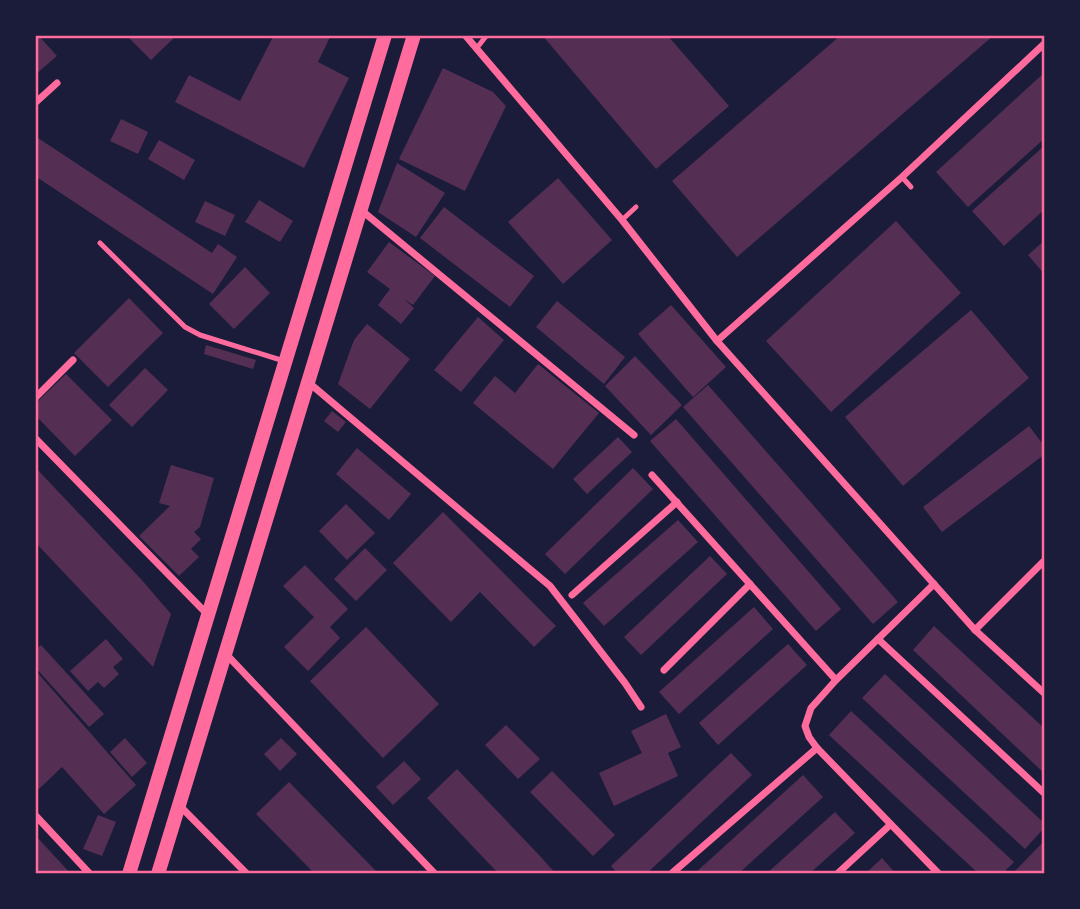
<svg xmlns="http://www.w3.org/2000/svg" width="1080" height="909" font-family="Spectral,serif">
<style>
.building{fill:#542f53}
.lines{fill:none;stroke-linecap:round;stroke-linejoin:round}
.service{stroke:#ff6b9d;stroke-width:5}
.minor{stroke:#ff6b9d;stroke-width:7}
.secondary{stroke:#ff6b9d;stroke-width:14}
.neatline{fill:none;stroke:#ff6b9d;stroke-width:2.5}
</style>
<rect width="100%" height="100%" fill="#1b1b3a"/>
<g class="building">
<path d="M35 35H38L57 56 35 75Z"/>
<path d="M126 35H177L151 60Z"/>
<path d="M274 35H331L318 62 349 78 304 168 175 102 189 75 240 101Z"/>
<path d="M542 35H667L729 106 656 169Z"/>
<path d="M841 35H994L737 257 672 181Z"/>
<path d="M443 68 493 92 506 106 465 191 399 159Z"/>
<path d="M1045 72V138L968 207 936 172Z"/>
<path d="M121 119 148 132 138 154 110 141Z"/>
<path d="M35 136 212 253 218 244 237 257 213 294 35 176Z"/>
<path d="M159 140 195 160 184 180 148 159Z"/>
<path d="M1045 145V209L1004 246 972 211Z"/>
<path d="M397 163 445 193 416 237 378 212Z"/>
<path d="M558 178 612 240 563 284 508 222Z"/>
<path d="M259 200 293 221 280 242 245 222Z"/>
<path d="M205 201 235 215 225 236 195 222Z"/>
<path d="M444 207 534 276 510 307 420 238Z"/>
<path d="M896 221 961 293 831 412 766 341Z"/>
<path d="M1045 240V275L1028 255Z"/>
<path d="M389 242 435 276 413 305 404 299 414 308 401 324 378 305 390 289 367 272Z"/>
<path d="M245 267 270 293 234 329 209 304Z"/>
<path d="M129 298 163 333 108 387 74 353Z"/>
<path d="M557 301 625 357 604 384 536 327Z"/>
<path d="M671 305 726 367 693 397 638 334Z"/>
<path d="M971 310 1029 378 903 486 845 417Z"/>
<path d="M478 317 504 340 461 392 434 370Z"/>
<path d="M367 324 410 359 370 409 338 384 354 340Z"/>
<path d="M206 345 256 360 253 369 204 354Z"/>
<path d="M635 356 682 405 651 435 605 386Z"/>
<path d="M538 364 599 413 553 469 473 403 495 376 515 393Z"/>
<path d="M145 368 168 390 132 427 109 405Z"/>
<path d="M66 374 112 420 75 456 35 415V404Z"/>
<path d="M708 385 898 602 873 624 683 407Z"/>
<path d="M332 411 346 422 338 432 324 421Z"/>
<path d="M676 419 841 609 816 631 650 441Z"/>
<path d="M1029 426 1045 447V454L942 532 923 507Z"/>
<path d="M618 437 632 452 587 494 573 479Z"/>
<path d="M357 448 411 494 389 520 336 474Z"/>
<path d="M171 465 214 478 200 527 194 532 201 539 191 549 199 557 179 576 139 536 170 506 159 503Z"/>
<path d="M35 467 140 578 171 614 153 667 35 542Z"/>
<path d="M633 468 653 489 565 574 545 554Z"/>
<path d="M346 504 375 533 347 560 319 531Z"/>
<path d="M443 512 556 626 534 647 480 592 451 622 393 563Z"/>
<path d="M678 520 698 542 604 626 583 603Z"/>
<path d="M365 548 387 570 356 601 334 579Z"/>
<path d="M710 556 727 574 641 655 624 637Z"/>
<path d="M305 565 348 609 330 627 340 638 308 671 284 647 314 617 283 586Z"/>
<path d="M754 607 773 629 679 714 659 692Z"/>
<path d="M934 626 1045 729V774L913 650Z"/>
<path d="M366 627 439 704 383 758 310 681Z"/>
<path d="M106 639 123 659 113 667 119 674 104 688 98 682 88 691 70 671Z"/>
<path d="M788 644 807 665 718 745 699 723Z"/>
<path d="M41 645 104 714 89 727 35 667V650Z"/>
<path d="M35 670 136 785 104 814 62 767 39 789 35 785Z"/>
<path d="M885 674 1045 824V827L1025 849 862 698Z"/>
<path d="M851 711 1014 862 1002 874H979L829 735Z"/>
<path d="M666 714 681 747 668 753 678 776 614 806 599 773 642 753 631 731Z"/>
<path d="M506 725 540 759 518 779 485 745Z"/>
<path d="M125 738 147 763 132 777 110 752Z"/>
<path d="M281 738 297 754 280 771 264 754Z"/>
<path d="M731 753 752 775 646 874H618L611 866Z"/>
<path d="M404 761 421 779 393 805 376 787Z"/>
<path d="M457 769 540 856 556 874H499L477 851 427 798Z"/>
<path d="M552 771 615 835 593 856 530 792Z"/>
<path d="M803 775 823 797 760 854 738 874H694Z"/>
<path d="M289 782 376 871 374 874H315L256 814Z"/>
<path d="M835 812 855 833 809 874H766Z"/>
<path d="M98 815 116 822 102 856 83 849Z"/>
<path d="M35 835 71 874H35Z"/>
<path d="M1045 840V874H1012L1016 870Z"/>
<path d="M882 858 896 874H865Z"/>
</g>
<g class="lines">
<g class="service">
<path d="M476 49 487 35"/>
<path d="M902 177 911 187"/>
<path d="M622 220 636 207"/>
<path d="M100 243 185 327 200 335 284 361"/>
</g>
<g class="minor">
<path d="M465 35 622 220 717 341 975 630 1045 694"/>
<path d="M35 103 57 83"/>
<path d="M361 210 634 435"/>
<path d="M717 341 902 177 1045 43"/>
<path d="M308 382 550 586 625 683 641 707"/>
<path d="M35 398 73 360"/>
<path d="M35 438 208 615"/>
<path d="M652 475 836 680"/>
<path d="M934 584 836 680 811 708 805 726 809 737 817 748 939 874"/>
<path d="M572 595 677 502"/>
<path d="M975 630 1045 560"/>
<path d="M878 639 1045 794"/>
<path d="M226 654 435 874"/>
<path d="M664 670 750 584"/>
<path d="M179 805 247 874"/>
<path d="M35 815 90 874"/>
<path d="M671 874 817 748"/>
<path d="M837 874 890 825"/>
</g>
<g class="secondary">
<path d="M129 874 385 35"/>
<path d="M158 874 414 35"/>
</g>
</g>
<rect width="1080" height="909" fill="none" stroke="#1b1b3a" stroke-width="74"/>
<rect x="37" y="37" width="1006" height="835" class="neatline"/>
</svg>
